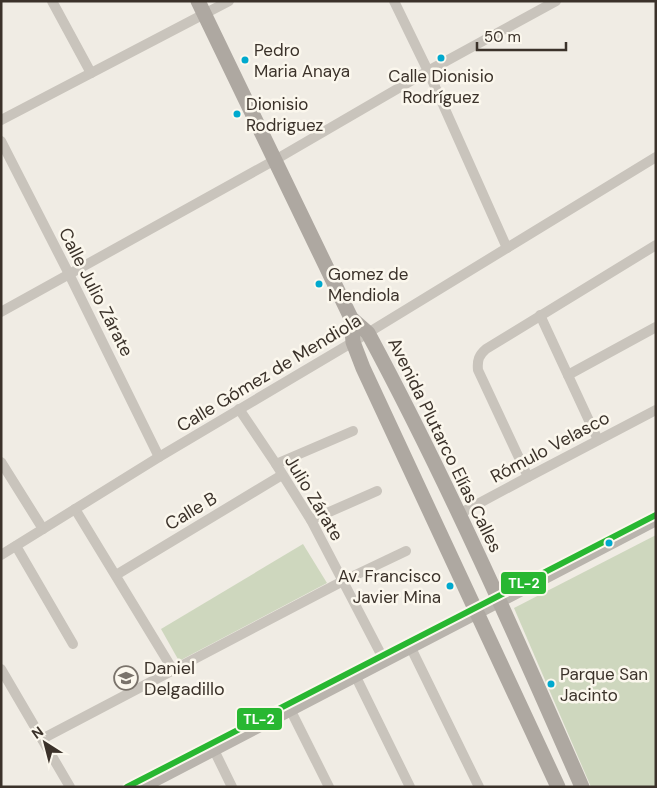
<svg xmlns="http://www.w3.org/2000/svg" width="657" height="788" font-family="'DM Sans',sans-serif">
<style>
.green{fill:#ced7be}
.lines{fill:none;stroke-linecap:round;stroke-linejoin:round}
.minor{stroke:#c9c4bc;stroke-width:10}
.secondary{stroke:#b9b4ad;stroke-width:14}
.primary{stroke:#aea8a1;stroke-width:15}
.rail-1-casing{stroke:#fbf7ed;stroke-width:10}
.rail-1{stroke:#28b731;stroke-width:6}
.bus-dot{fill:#00a9ce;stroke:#fbf7ed;stroke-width:2}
.labels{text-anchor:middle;stroke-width:5;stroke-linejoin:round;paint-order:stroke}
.bus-label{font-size:17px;fill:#3b322a;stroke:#fbf7ed;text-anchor:start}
.street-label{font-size:18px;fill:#3b322a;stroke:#fbf7ed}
.poi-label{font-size:18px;fill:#3b322a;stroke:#fbf7ed;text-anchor:start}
.line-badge{stroke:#fbf7ed;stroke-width:2}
.badge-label{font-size:14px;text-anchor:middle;font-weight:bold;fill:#fff}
</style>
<rect width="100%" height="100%" fill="#f0ece4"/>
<g class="green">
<path d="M656 535V787H591L514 608Z"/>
<path d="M303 544 327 583 179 661 161 629Z"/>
</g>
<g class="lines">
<g class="minor">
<path d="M52 1 91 73"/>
<path d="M394 1 428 71 507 248"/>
<path d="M1 120 229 1"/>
<path d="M1 141 69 274 159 457"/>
<path d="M1 312 275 160 428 71 556 1"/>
<path d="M540 315 598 440"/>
<path d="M568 375 656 327"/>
<path d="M239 409 276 464 311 520 384 660"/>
<path d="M1 462 43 529"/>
<path d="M276 464 353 431"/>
<path d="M528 477 478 370C477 360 479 355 486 349L656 245"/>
<path d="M75 509 173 670"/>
<path d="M459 514 528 477 656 410"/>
<path d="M311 520 377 491"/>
<path d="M16 546 73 644"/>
<path d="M1 555 159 457 353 342 656 157"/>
<path d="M116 575 282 475"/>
<path d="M410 646 479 787"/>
<path d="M1 669 70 787"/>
<path d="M355 675 410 787"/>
<path d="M290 709 329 787"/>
<path d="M42 739 343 581 406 551"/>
<path d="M213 748 232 787"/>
</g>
<path class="secondary" d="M141 787 656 519"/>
<g class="primary">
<path d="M198 1 351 318 368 333C447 480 515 634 582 787"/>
<path d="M351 318 353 342 363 368 558 787"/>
</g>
<g class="rail-1-casing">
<path id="rail-1" d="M127 787 656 515"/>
</g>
<use href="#rail-1" class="rail-1"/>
</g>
<defs>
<g id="school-ring" transform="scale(1.25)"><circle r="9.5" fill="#fbf7ed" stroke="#7a736b" stroke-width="1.5"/><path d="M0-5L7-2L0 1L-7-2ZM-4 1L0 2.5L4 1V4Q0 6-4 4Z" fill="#7a736b"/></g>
</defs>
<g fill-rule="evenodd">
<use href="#school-ring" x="126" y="678"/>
</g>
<g class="bus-dot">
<circle cx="441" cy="58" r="4.5"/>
<circle cx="245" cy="60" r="4.5"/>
<circle cx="237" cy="114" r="4.5"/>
<circle cx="319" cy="284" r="4.5"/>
<circle cx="609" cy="543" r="4.5"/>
<circle cx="450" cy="586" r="4.5"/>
<circle cx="551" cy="684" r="4.5"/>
</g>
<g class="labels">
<g class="bus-label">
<text x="254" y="56">Pedro<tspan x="254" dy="21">Maria Anaya</tspan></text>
<text x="441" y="82" text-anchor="middle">Calle Dionisio<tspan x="441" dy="21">Rodríguez</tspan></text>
<text x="246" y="110">Dionisio<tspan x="246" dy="21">Rodriguez</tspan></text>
<text x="328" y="280">Gomez de<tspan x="328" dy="21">Mendiola</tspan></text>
<text x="441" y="582" text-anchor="end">Av. Francisco<tspan x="441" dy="21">Javier Mina</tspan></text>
<text x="560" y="680">Parque San<tspan x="560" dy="21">Jacinto</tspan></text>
</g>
<g class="street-label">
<text transform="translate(96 292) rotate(63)" y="6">Calle Julio Zárate</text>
<text transform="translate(269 373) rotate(-31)" y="6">Calle Gómez de Mendiola</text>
<text transform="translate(445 445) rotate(64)" y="6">Avenida Plutarco Elías Calles</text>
<text transform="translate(550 447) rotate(-28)" y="6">Rómulo Velasco</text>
<text transform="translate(314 498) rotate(59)" y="6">Julio Zárate</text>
<text transform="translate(191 511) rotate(-31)" y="6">Calle B</text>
</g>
<g class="poi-label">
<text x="144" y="674">Daniel<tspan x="144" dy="21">Delgadillo</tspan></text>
</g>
</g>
<g class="line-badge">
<rect x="500" y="571" width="47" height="24" rx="5" fill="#28b731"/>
<rect x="236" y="707" width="47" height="24" rx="5" fill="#28b731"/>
</g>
<g class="badge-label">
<text x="524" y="588">TL-2</text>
<text x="259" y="724">TL-2</text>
</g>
<rect width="657" height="788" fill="none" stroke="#3b322a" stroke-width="5"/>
<g transform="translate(45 743) rotate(324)" stroke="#fbf7ed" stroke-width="4" paint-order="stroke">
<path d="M0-4L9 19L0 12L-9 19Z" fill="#3b322a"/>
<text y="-8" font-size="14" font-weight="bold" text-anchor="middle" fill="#3b322a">N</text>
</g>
<path d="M477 42v8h89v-8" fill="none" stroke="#3b322a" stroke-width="2.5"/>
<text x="484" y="42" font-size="15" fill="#3b322a" stroke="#fbf7ed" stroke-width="4" paint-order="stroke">50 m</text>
</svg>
